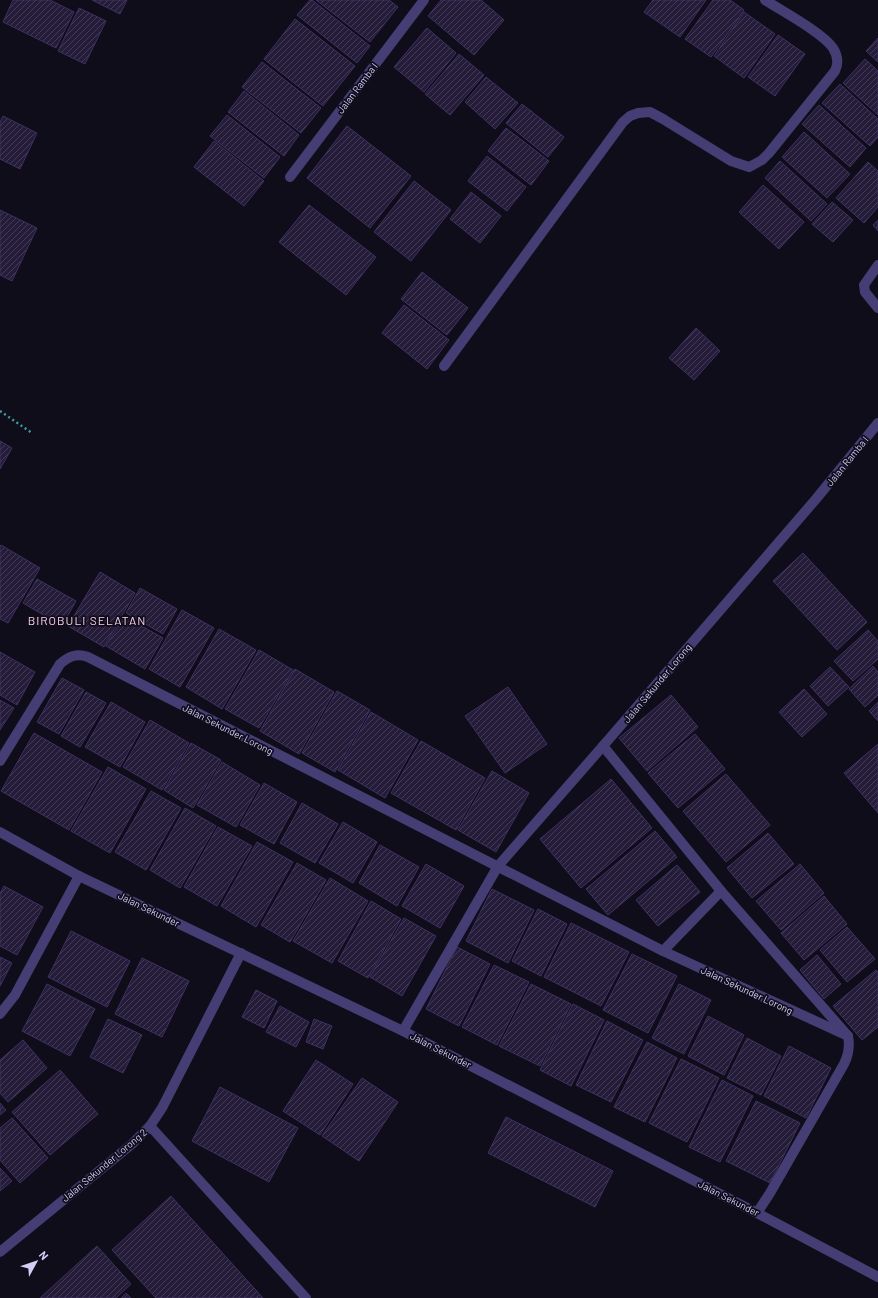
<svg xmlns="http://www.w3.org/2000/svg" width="878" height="1298" font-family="Barlow,sans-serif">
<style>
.building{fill:url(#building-hatch);stroke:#3e3162}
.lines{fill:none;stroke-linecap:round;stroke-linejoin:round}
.path{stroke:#3c9e9e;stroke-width:2.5;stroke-dasharray:2 3;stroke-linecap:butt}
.minor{stroke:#443e74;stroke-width:10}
.tertiary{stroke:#443e74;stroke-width:10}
.labels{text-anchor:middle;stroke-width:3.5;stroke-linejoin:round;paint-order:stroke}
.street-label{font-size:10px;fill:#d5cdf8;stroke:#100d1b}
.quarter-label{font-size:12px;letter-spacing:1px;fill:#f9cfe7;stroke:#100d1b}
</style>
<defs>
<pattern id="building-hatch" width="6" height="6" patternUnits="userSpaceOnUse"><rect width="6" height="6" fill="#241c39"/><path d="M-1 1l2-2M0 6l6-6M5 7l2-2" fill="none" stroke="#433c56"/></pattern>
</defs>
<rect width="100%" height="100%" fill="#100d1b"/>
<g class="building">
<path d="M13 0H50L74 12 56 48 3 22Z"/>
<path d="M92 0H127L120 14Z"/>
<path d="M310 0H312L370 46 357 63 297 15Z"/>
<path d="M316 0H389L398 7 370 42Z"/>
<path d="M441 0H481L504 20 474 55 428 16Z"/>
<path d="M653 0H706L680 37 644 12Z"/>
<path d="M713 0H730L744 10 711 57 685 39Z"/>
<path d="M79 8 106 21 85 64 58 51Z"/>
<path d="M744 12 775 34 744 78 714 56Z"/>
<path d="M295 19 355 66 323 106 264 59Z"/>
<path d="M427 28 456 53 424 92 394 67Z"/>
<path d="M778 35 805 54 775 96 748 77Z"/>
<path d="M878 38V62L866 51Z"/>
<path d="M459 54 484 75 450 115 425 94Z"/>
<path d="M865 59 878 71V115L843 83Z"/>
<path d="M262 62 321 108 301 133 242 87Z"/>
<path d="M486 77 518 103 495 129 465 102Z"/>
<path d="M840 84 878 119V137L870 146 822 103Z"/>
<path d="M244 91 299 135 284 156 228 112Z"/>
<path d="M522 104 564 137 548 157 506 123Z"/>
<path d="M819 105 866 148 850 167 802 124Z"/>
<path d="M227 115 280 157 264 178 210 136Z"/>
<path d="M3 116 37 133 20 169 0 159V122Z"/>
<path d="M347 126 411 176 370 228 307 178Z"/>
<path d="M506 128 549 161 531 185 488 151Z"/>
<path d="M804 132 850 174 827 198 782 157Z"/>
<path d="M214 141 264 181 244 206 194 167Z"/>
<path d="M487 156 526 187 507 211 468 181Z"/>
<path d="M780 161 827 204 811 221 765 178Z"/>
<path d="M868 162 878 171V207L864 223 836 198Z"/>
<path d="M414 181 451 210 411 261 374 232Z"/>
<path d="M763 185 804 222 779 249 739 212Z"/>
<path d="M471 192 501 216 480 243 450 219Z"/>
<path d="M832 202 853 220 833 242 812 224Z"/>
<path d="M309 205 376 257 346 295 279 242Z"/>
<path d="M0 210 37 228 12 281 0 275Z"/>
<path d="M878 220V231L873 225Z"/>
<path d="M422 272 468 308 447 335 401 299Z"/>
<path d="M404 305 449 340 427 369 382 333Z"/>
<path d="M696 328 720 351 694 380 669 358Z"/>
<path d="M0 441 12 448 0 469Z"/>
<path d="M1 545 40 568 8 623 0 619V547Z"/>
<path d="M803 553 867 622 837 650 773 581Z"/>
<path d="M100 572 135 593 104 647 68 626Z"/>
<path d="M37 579 76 601 62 626 23 603Z"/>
<path d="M140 588 177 609 163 634 126 613Z"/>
<path d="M182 610 214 628 180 687 149 669Z"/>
<path d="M124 616 163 638 145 669 106 646Z"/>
<path d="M219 629 256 650 222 709 186 687Z"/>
<path d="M868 630 878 641V659L853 681 834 661Z"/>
<path d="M259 650 293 670 259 728 225 709Z"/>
<path d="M0 652 35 672 17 705 0 695Z"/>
<path d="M873 666 878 672V695L865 707 849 689Z"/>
<path d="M830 667 849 687 828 706 810 686Z"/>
<path d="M295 669 334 692 299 754 260 731Z"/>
<path d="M62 678 84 690 59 734 37 722Z"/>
<path d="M508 687 547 744 505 773 465 716Z"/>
<path d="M804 689 827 714 802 737 779 712Z"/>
<path d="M337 691 370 710 335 772 302 753Z"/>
<path d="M86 692 106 703 80 747 61 736Z"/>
<path d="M671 695 698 727 647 771 619 738Z"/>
<path d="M0 700 14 708 0 730Z"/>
<path d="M111 702 145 722 120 767 85 747Z"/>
<path d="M878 702V721L869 711Z"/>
<path d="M371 712 418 740 385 798 338 770Z"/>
<path d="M150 720 189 743 162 790 123 767Z"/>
<path d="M34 733 102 772 69 830 1 791Z"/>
<path d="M695 734 725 769 678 808 648 773Z"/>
<path d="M421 741 485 778 456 830 391 793Z"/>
<path d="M191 743 221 760 193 808 164 790Z"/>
<path d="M878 744V813L844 773Z"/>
<path d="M222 762 260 785 236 827 197 805Z"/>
<path d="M108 767 146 789 110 853 71 831Z"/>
<path d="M492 771 529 793 496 852 458 830Z"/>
<path d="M726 774 770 825 726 862 683 811Z"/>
<path d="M611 779 652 828 581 888 540 839Z"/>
<path d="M264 783 297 802 274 844 240 825Z"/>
<path d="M151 791 181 808 146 870 115 852Z"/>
<path d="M302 803 338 824 315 863 280 843Z"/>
<path d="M185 808 216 826 180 888 150 870Z"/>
<path d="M343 822 377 842 353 883 319 863Z"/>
<path d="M218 827 252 846 217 906 184 887Z"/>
<path d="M655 831 677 857 608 915 586 889Z"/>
<path d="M768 833 794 864 752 898 727 868Z"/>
<path d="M257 842 293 862 256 927 221 906Z"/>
<path d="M380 845 419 867 397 906 359 883Z"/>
<path d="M297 863 326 880 290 942 261 925Z"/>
<path d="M426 864 464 886 440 928 402 906Z"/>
<path d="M800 864 824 893 781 930 756 901Z"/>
<path d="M677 865 700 892 658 926 636 900Z"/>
<path d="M330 878 368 901 332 963 293 941Z"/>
<path d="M4 886 43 907 17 955 0 946V893Z"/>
<path d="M492 889 534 910 508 963 466 941Z"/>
<path d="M824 896 847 924 804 960 781 933Z"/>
<path d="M371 901 401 919 368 978 338 961Z"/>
<path d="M538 909 567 924 541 976 512 961Z"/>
<path d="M404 918 436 936 402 996 370 977Z"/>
<path d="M571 923 629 952 601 1006 544 977Z"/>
<path d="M847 927 875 959 847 982 820 950Z"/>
<path d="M71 931 130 961 107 1007 48 977Z"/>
<path d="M457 947 490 964 459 1026 426 1009Z"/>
<path d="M632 954 677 976 648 1033 603 1010Z"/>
<path d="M817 955 841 984 824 999 800 970Z"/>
<path d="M0 957 12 963 0 986Z"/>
<path d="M142 958 189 981 162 1037 115 1014Z"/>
<path d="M494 965 529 982 497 1045 462 1027Z"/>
<path d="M876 970 878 972V1027L862 1040 833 1006Z"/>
<path d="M47 984 95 1009 70 1056 22 1031Z"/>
<path d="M531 984 571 1004 540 1066 499 1046Z"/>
<path d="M679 984 711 1000 684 1054 652 1038Z"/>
<path d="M256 990 277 1001 264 1028 242 1017Z"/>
<path d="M573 1004 604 1020 571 1086 540 1070Z"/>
<path d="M280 1006 309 1022 296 1047 266 1032Z"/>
<path d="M708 1016 744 1035 724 1075 688 1056Z"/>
<path d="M108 1019 142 1035 123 1073 90 1057Z"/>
<path d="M314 1019 332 1026 323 1049 306 1042Z"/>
<path d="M607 1021 643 1040 611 1102 576 1085Z"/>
<path d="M747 1038 781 1056 761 1095 727 1078Z"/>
<path d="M23 1040 47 1068 8 1102 0 1093V1060Z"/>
<path d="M647 1042 677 1058 645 1122 614 1107Z"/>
<path d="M789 1046 831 1068 806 1118 764 1096Z"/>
<path d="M681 1059 719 1078 687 1142 649 1123Z"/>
<path d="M316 1060 353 1084 320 1135 283 1111Z"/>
<path d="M60 1070 98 1114 50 1155 12 1112Z"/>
<path d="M362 1078 398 1102 359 1161 322 1136Z"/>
<path d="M722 1080 753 1096 720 1162 689 1147Z"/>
<path d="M220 1087 298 1128 269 1182 192 1141Z"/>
<path d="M756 1101 800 1123 770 1183 726 1161Z"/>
<path d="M0 1103 6 1110 0 1115Z"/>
<path d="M506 1117 613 1171 595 1207 488 1153Z"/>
<path d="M12 1118 48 1158 20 1183 0 1160V1128Z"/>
<path d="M0 1168 12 1181 0 1191Z"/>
<path d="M171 1196 263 1298H156L112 1250Z"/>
<path d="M97 1246 131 1284 116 1298H40Z"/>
<path d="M126 1293 131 1298H121Z"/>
</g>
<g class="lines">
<path class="path" d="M0 411 32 433"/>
<g class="minor">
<path d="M290 177 424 0"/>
<path d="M878 265 864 285 865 292 878 308"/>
<path d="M444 366 623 122 630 116 638 113 650 112 663 119 731 161 749 167 753 165 762 160 769 153 835 71C839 63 838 56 833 48 823 33 782 11 765 0"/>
<path d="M603 746 721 891 848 1036C850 1046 849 1054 844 1064L770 1193 757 1213"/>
<path d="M0 761 60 664C69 656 77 653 88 657L663 951 848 1036"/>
<path d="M663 951 721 891"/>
<path d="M0 1014 15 995 79 876"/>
<path d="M403 1031 498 866 603 746 816 499 878 423"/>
<path d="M150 1126 306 1298"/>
<path d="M0 1252 132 1144 150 1126 162 1108 241 953"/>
</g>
<path class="tertiary" d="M0 832 79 876 403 1031 757 1213 878 1277"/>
</g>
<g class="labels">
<g class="street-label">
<text transform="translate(357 88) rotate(-53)" y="4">Jalan Ramba I</text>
<text transform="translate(847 461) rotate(-51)" y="4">Jalan Ramba I</text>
<text transform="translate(657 683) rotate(-50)" y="4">Jalan Sekunder Lorong</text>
<text transform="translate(228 729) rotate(27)" y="4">Jalan Sekunder Lorong</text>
<text transform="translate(149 909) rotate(26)" y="4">Jalan Sekunder</text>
<text transform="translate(747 990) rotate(25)" y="4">Jalan Sekunder Lorong</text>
<text transform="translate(441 1050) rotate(27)" y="4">Jalan Sekunder</text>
<text transform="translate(104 1165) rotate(-40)" y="4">Jalan Sekunder Lorong 2</text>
<text transform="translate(729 1198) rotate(27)" y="4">Jalan Sekunder</text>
</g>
<g class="quarter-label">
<text x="87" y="625">BIROBULI SELATAN</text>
</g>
</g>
<g transform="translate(36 1262) rotate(50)" stroke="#100d1b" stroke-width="3" paint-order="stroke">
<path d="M0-3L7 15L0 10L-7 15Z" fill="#d5cdf8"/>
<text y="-6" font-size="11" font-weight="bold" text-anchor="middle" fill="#d5cdf8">N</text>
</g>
</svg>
